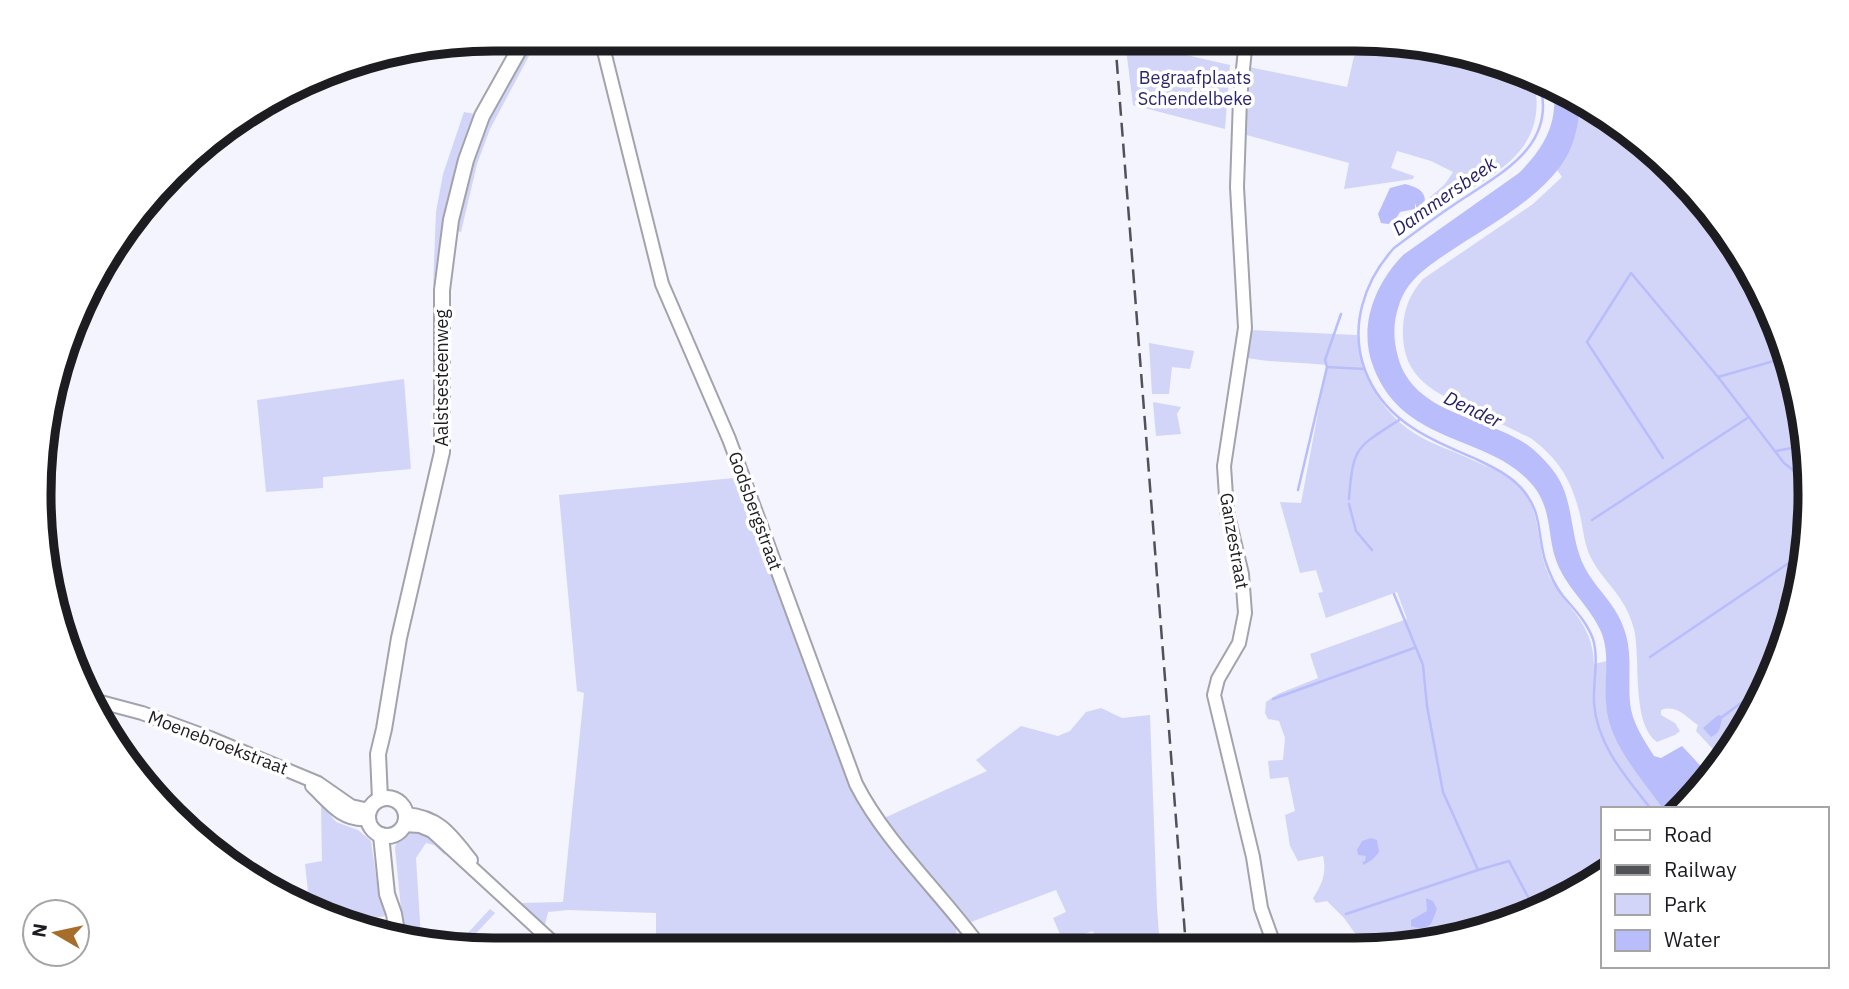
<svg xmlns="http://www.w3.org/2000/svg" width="1849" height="989" font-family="'IBM Plex Sans',sans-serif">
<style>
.green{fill:#d2d5f7}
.water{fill:#b9bdfb}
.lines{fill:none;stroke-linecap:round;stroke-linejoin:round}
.stream{stroke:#b9bdfb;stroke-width:2.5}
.minor-casing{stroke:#a2a3ac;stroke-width:16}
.major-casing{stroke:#a2a3ac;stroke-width:18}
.minor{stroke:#fff;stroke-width:12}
.major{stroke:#fff;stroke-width:14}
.rail{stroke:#515257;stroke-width:2.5;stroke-dasharray:14 7;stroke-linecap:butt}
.labels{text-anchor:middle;stroke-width:7;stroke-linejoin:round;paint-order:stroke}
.park-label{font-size:18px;fill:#2c276d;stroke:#fff}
.street-label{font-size:18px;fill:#1d1d21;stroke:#fff}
.water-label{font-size:19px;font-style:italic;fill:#272065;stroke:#fff}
.rim{fill:none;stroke:#1d1d21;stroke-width:9}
</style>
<rect width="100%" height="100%" fill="#f3f4fd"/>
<g class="green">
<path d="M530 39H538L490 129 477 164 461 232 451 229 479 131Z"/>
<path d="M1358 39H1384L1473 54 1533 77C1552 153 1492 174 1438 209L1429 198 1445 184 1453 172 1431 161 1397 151 1391 168 1414 176 1413 179 1344 189 1349 163 1243 134 1249 67 1347 87Z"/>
<path d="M1125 41 1230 65 1225 129 1133 105Z"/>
<path d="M1580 100 1632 133 1698 194 1750 267 1786 348 1807 435 1809 525 1795 613 1763 697 1722 759 1696 731 1698 725C1686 717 1677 704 1661 710V715L1675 723 1680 731 1675 735 1657 742C1631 723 1641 659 1634 629 1625 594 1604 584 1590 556 1585 545 1583 531 1581 519 1573 484 1562 462 1532 439 1513 429 1493 420 1474 411 1434 392 1401 379 1403 328 1404 308 1410 294 1423 279L1533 204 1562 177 1557 170C1572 148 1578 127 1580 100Z"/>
<path d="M464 112 475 114C453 170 442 228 433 287L436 212 443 174Z"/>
<path d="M1250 330 1357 335C1364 375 1378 410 1414 433 1432 445 1457 452 1477 462 1493 469 1511 476 1522 489 1542 513 1536 549 1549 576 1567 609 1593 623 1594 664L1607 661 1606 705 1619 745 1663 809H1602V877L1529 916 1414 947H1365L1344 918 1327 901 1316 903 1313 898C1322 885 1327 872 1323 856L1298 861 1290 846 1285 815 1295 811 1288 777 1270 779 1268 761 1283 760 1285 738 1279 721 1268 719 1265 713 1266 702 1278 694 1318 678 1310 654 1407 619 1397 592 1326 618 1318 593 1323 592 1316 570 1300 573 1280 502 1301 503 1327 365C1300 362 1274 363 1248 358Z"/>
<path d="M1149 343 1194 351 1190 369 1172 367 1169 394H1152Z"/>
<path d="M404 379 411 469 323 477V488L266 492 257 400Z"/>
<path d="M1153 402 1181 407 1177 414 1181 434 1156 436Z"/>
<path d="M734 478 799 643 850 784 957 922 955 948 656 949V913L568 910 548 912 545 925 520 903 563 902 584 693 577 691 559 495Z"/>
<path d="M1101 708 1122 718 1150 715 1157 908 1160 947 1100 948 1093 931 1063 941 1053 918 1066 912 1056 890 971 922 882 819 987 771 976 760 1021 726 1058 736 1070 731 1086 712Z"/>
<path d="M321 804 336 822 358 830 371 841 377 882 387 916 342 922 310 910 305 864 322 861Z"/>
<path d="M422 830 441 844 446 852 445 855 434 845 426 843 416 858 421 938 434 945 404 939 395 848C399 832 407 831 422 830Z"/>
<path d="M490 909 495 913 466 944 472 950 454 948Z"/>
</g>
<g class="water">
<path d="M1553 84 1580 100C1579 118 1577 135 1569 152 1548 195 1488 226 1449 252 1428 266 1407 280 1399 305 1393 322 1393 339 1398 357 1414 416 1488 416 1529 446 1538 453 1548 463 1555 473 1575 501 1569 538 1585 568 1598 592 1618 605 1626 635 1632 657 1628 681 1630 703 1632 723 1644 740 1654 756L1661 758 1682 746 1710 776 1698 795 1682 809H1663C1641 777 1608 743 1606 703 1604 680 1610 656 1602 634 1591 606 1564 587 1555 557 1548 535 1551 512 1537 491 1496 432 1404 450 1373 366 1358 326 1375 284 1403 255L1519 173C1545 147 1559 122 1553 84Z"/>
<path d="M1405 184C1415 187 1424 189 1425 200L1417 209 1415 203V209L1400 212 1394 222 1388 224 1381 223 1378 214 1390 188Z"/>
<path d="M1768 683 1722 718C1720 726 1721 733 1711 737L1703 728 1718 715 1722 716Z"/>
<path d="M1371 838 1377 840 1379 852 1373 859 1364 865 1362 862 1365 861 1366 856 1358 855 1357 850 1362 841Z"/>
<path d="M1426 898 1433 901 1437 909 1431 924C1425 929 1418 929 1411 926V920L1427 911Z"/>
</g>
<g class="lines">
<g class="stream">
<path d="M1538 79C1561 145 1501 173 1455 204 1434 218 1414 233 1394 248 1364 281 1349 327 1365 370 1385 423 1431 439 1478 460 1497 469 1517 479 1528 497 1542 517 1538 541 1546 563 1550 575 1555 586 1563 596 1574 609 1587 622 1593 639 1599 659 1593 682 1594 703 1597 745 1626 777 1651 809"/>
<path d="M1788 357 1718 377 1784 463 1808 482"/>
<path d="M1327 367 1325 360 1341 314"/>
<path d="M1776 451 1807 445"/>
<path d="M1663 458 1587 342 1631 273 1718 377"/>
<path d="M1298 490 1327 367 1364 369"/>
<path d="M1349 499C1353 446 1356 448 1399 420"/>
<path d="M1349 504 1356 531 1372 550"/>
<path d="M1592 520 1749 417"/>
<path d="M1394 594 1423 665 1427 706 1443 792 1478 870 1509 861 1536 912"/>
<path d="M1650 657 1805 552"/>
<path d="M1273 699 1414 648"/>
<path d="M1722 717 1768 683"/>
<path d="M1346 914 1478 870"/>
</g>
<g class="minor-casing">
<g id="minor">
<path d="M601 39 662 284 729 439 856 784C886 843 942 894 981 948"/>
<path d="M1246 39 1240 99 1237 187 1245 328 1224 466 1227 511 1242 574 1245 613 1239 643 1218 679 1214 695 1253 857 1261 908 1275 947"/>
<path d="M93 700 142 713 210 738 318 783 351 806 369 810"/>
<path d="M312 786C329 802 341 821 367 819"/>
<path d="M406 814C440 817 451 835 471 860"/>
<path d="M404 825 420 826 432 831 560 949"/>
</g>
</g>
<g class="major-casing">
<g id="major">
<circle cx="387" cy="817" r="19"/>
<path d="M380 799 378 754 384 729 399 638 442 452V290L451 220 466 160 482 116 525 39"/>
<path d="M381 835 387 894 394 914 398 938"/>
</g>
</g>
<use href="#minor" class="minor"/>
<use href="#major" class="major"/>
<path class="rail" d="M1115 39 1186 947"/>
</g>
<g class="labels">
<g class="park-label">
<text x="1195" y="84">Begraafplaats<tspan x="1195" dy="21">Schendelbeke</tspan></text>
</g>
<g class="street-label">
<text transform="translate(442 378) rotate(-90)" y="6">Aalstsesteenweg</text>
<text transform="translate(755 511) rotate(70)" y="6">Godsbergstraat</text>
<text transform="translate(1234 541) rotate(80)" y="6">Ganzestraat</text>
<text transform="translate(218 743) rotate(21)" y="6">Moenebroekstraat</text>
</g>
<g class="water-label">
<text transform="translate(1444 196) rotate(-35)" y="7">Dammersbeek</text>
<text transform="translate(1473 409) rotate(25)" y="7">Dender</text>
</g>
</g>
<path d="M0 0H1849V989H0ZM494 51H1355A443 443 0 0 1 1798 494V495A443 443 0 0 1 1355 938H494A443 443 0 0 1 51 495V494A443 443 0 0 1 494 51Z" fill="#fff" fill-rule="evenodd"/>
<path class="rim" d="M494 51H1355A443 443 0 0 1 1798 494V495A443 443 0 0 1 1355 938H494A443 443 0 0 1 51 495V494A443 443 0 0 1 494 51Z"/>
<rect x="1601" y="807" width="228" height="161" fill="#ffffff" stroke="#a5a5a6" stroke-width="2"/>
<rect x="1615" y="830" width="35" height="10" fill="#ffffff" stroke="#a5a5a6" stroke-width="2"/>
<text x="1664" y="842" font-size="21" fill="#1d1d21">Road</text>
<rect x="1615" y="865" width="35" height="10" fill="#515257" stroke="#a5a5a6" stroke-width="2"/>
<text x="1664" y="877" font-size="21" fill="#1d1d21">Railway</text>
<rect x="1615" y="894" width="35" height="21" fill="#d2d5f7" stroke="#a5a5a6" stroke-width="2"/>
<text x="1664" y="912" font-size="21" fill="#1d1d21">Park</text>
<rect x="1615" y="930" width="35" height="21" fill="#b9bdfb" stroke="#a5a5a6" stroke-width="2"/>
<text x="1664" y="947" font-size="21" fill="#1d1d21">Water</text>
<g transform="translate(56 933) rotate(279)"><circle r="33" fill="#ffffff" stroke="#a5a5a6" stroke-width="2"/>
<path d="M0-5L12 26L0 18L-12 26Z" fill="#a66d2b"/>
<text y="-10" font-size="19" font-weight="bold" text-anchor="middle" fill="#1d1d21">N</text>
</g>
</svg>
